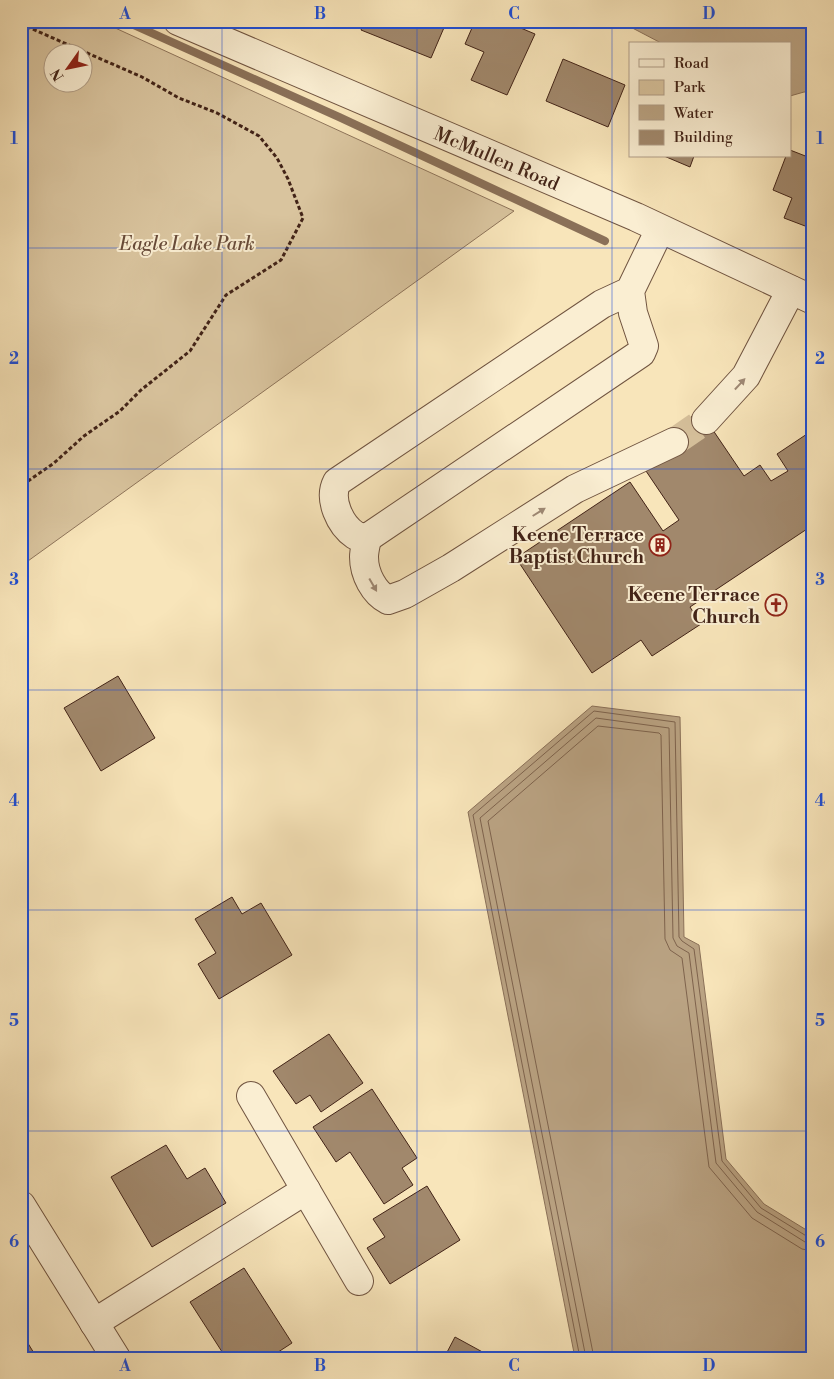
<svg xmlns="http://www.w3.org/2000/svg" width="834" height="1379" font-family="'Libre Bodoni',serif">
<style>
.green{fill:#d9c49e;stroke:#8e745a;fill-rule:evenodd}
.water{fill:#baa383;stroke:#8a7058}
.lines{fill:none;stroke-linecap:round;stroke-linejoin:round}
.shore{stroke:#7e634d;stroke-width:1}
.stream{stroke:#8a7058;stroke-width:8}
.building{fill:#a1886c;stroke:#422317}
.minor-tunnel{stroke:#d4be99;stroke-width:28;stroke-dasharray:28 14;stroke-linecap:butt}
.minor-casing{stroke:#705440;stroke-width:30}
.path{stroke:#422317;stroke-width:3;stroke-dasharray:4 2.5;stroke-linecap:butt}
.minor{stroke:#faeed2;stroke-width:28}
.oneway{fill:#9e8874}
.grid{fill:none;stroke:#1d4ed8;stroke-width:1;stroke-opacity:0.55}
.labels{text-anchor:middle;stroke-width:4;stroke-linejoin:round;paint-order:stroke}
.street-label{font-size:19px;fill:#422317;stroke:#faeed2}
.park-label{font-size:19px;font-style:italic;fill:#684b39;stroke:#faeed2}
.poi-label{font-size:19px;font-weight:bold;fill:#422317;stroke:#faeed2;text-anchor:end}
.neatline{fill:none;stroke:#1d4ed8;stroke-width:2}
.grid-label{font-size:16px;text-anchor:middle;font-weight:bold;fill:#1d4ed8}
</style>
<rect width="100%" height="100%" fill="#f8e5ba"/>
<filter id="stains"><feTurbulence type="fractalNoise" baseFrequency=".004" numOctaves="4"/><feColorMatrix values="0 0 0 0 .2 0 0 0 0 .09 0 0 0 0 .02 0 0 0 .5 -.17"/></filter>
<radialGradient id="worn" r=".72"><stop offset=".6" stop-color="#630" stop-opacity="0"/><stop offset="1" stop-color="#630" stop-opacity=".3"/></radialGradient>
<path class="green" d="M21 21H100L514 211 21 566ZM52 52H82V82H52Z"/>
<g class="water">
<path d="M619 21H813V92H804L790 96V44H663Z"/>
<path d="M592 706 680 717 684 937 699 945 726 1159 764 1204 813 1234V1358H575L468 812Z"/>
</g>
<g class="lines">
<g class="shore">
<path d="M580 1358 473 815 594 711 675 722 679 937 682 941 694 949 722 1161 761 1208 808 1237 813 1238"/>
<path d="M586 1358 480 818 596 718 669 728 673 938 677 946 689 953 716 1163 757 1212 805 1242 813 1244"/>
<path d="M594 1358 488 821 598 726 659 733 661 735 665 939 670 950 682 958 709 1167 752 1218 802 1249 813 1251"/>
</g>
<path class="stream" d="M125 21 339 117 605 241"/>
</g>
<g class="building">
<path d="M365 21H442L446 23 431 58 361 30Z"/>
<path d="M475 21H504L535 34 507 95 471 80 484 52 465 44Z"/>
<path d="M563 59 625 85 608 127 546 101Z"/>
<path d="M790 150 813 159V229L784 218 792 198 773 190 786 156H790Z"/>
<path d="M664 156H694L690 167Z"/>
<path d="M700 411 744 476 760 465 771 481 788 471 777 454 810 432 813 437V525L690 607 701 624 652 656 641 640 592 673 516 558 630 482 663 531 679 520 646 471 679 449 668 433Z"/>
<path d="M118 676 155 738 101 771 64 708Z"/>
<path d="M232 897 242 914 261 903 292 955 219 999 198 964 216 953 195 919Z"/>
<path d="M329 1034 363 1083 321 1112 310 1095 296 1104 273 1071Z"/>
<path d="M372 1089 417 1158 402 1168 413 1185 384 1204 350 1152 336 1162 313 1127Z"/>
<path d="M166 1145 187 1179 205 1168 226 1203 152 1247 111 1177Z"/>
<path d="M427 1186 460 1240 390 1284 367 1248 385 1237 373 1219Z"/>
<path d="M244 1268 292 1343 269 1358H226L190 1302Z"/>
<path d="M21 1332 37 1358H21Z"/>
<path d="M455 1337 488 1355 487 1358H444Z"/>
</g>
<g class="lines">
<path class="minor-tunnel" d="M674 442 706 420"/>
<g class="minor-casing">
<g id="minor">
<path d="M178 21 636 217 813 300"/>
<path d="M630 291 602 304 337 482C328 499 340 525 355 535 358 537 363 537 367 538L641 353 644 346 633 313 630 291 660 229"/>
<path d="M706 420 746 376 791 290"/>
<path d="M367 538C366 544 364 551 364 557 364 574 374 593 388 600L405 594 451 568 575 489 674 442"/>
<path d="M251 1096 359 1281"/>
<path d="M21 1205 116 1358"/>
<path d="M94 1323 306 1190"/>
</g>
</g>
<path class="path" d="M21 24 142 77 179 98 217 113 259 136 277 158 288 179 303 218 281 260 226 295 190 351 141 390 120 411 84 436 54 463 21 486"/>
<use href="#minor" class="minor"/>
</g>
<defs><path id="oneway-solid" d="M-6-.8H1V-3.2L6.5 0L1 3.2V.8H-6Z" transform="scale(1.25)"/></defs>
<g class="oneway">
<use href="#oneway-solid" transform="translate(740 384) rotate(-47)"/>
<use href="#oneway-solid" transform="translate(539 512) rotate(-32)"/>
<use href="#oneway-solid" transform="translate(373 585) rotate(60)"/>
</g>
<path class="grid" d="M222 21V1358M417 21V1358M612 21V1358M21 248H813M21 469H813M21 690H813M21 910H813M21 1131H813"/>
<defs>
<g id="building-ring" transform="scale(1.125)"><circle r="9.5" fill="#faeed2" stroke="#8f2418" stroke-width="1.5"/><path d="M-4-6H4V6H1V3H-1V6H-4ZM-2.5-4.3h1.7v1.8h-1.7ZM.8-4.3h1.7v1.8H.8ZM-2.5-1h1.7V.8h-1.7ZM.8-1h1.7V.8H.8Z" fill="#8f2418"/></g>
<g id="church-ring" transform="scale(1.125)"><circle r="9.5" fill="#faeed2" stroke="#8f2418" stroke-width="1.5"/><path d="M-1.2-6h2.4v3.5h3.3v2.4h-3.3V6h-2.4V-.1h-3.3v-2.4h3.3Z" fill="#8f2418"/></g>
</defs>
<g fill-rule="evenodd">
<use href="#building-ring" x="660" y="545"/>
<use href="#church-ring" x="776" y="605"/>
</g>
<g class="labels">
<g class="street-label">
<text transform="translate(497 158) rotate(23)" y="7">McMullen Road</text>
</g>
<g class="park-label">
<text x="187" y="250">Eagle Lake Park</text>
</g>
<g class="poi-label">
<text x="644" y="541">Keene Terrace<tspan x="644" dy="22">Baptist Church</tspan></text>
<text x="760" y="601">Keene Terrace<tspan x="760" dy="22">Church</tspan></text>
</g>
</g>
<rect width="834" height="1379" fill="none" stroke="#f8e5ba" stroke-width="55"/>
<rect x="629" y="42" width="162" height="115" fill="#faeed2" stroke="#b09d87"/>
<rect x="639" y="59" width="25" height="8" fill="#faeed2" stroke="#b09d87"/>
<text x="674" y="68" font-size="15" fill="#422317">Road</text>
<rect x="639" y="80" width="25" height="15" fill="#d9c49e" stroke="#b09d87"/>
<text x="674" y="92" font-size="15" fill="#422317">Park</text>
<rect x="639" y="105" width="25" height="15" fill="#baa383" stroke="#b09d87"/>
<text x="674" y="118" font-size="15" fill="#422317">Water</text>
<rect x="639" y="130" width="25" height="15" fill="#a1886c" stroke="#b09d87"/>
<text x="674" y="142" font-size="15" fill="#422317">Building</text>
<g transform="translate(68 68) rotate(237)"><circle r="24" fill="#faeed2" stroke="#b09d87"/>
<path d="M0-4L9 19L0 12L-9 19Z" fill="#8f2418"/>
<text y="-8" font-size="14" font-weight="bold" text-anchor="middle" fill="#422317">N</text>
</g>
<rect x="28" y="28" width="778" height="1324" class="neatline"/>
<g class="grid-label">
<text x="125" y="19">A</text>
<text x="320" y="19">B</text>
<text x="514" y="19">C</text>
<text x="709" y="19">D</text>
<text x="14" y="144">1</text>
<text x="820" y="144">1</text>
<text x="14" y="364">2</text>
<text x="820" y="364">2</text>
<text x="14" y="585">3</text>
<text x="820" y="585">3</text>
<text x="14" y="806">4</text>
<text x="820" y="806">4</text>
<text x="14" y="1026">5</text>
<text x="820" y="1026">5</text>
<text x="14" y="1247">6</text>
<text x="820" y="1247">6</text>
<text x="125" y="1371">A</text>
<text x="320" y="1371">B</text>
<text x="514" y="1371">C</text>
<text x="709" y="1371">D</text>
</g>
<rect width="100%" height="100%" filter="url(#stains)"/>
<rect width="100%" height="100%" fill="url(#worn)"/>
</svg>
